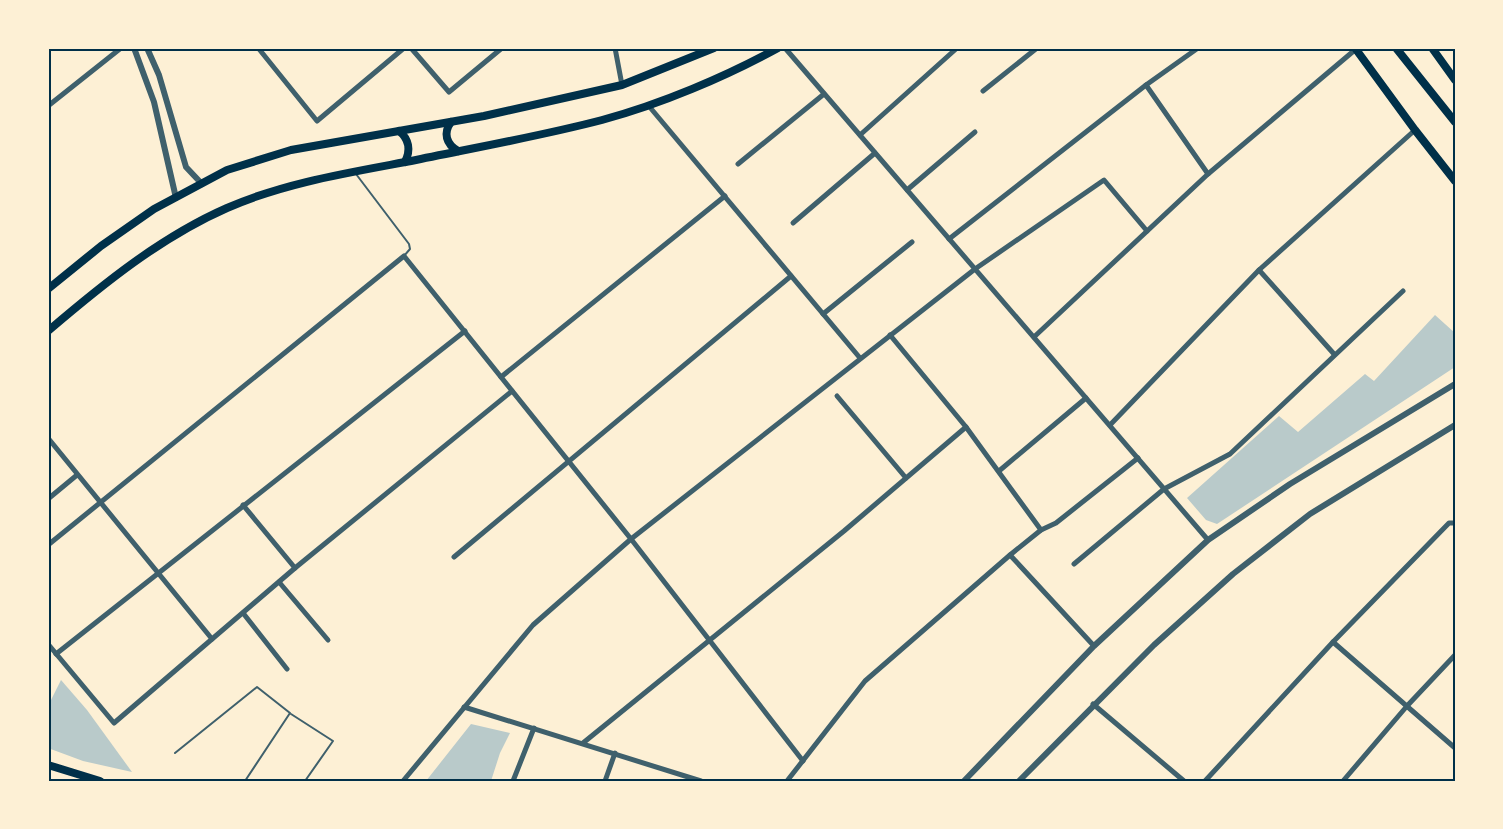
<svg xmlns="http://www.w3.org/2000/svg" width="1503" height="829" font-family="Mulish,sans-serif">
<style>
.green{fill:#b9caca}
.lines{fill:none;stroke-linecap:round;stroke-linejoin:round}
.service{stroke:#3f606c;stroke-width:2}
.minor{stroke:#3f606c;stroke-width:5}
.tertiary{stroke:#3f606c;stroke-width:6}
.secondary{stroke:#003049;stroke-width:8}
.primary{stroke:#003049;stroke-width:8}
.neatline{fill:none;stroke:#003049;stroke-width:2}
</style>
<rect width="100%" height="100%" fill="#fdf0d5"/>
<g class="green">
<path d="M1435 315 1455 333V367L1217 524 1206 520 1187 498 1279 416 1298 432 1365 374 1374 381Z"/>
<path d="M61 680 87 710 132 772 83 761 48 748V706Z"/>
<path d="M471 724 510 733 500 753 491 781H426Z"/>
</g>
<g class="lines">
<g class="service">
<path d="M356 174 409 244 410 249 404 256"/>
<path d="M291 714 333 741 305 781"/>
<path d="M175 753 257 687 290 713 245 781"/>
</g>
<g class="minor">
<path d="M261 48 259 49 317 121 404 48"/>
<path d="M411 48 449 92 502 48"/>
<path d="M615 48 622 85"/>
<path d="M785 48 1208 540"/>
<path d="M1146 85 1208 174"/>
<path d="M983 91 1037 48"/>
<path d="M648 105 860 358"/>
<path d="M48 106 121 48"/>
<path d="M860 135 957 48"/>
<path d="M738 164 824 94"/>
<path d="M907 190 975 132"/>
<path d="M793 223 875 153"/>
<path d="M949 239 1146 85 1198 48"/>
<path d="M1259 270 1334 354"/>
<path d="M823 314 912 242"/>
<path d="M890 335 966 427 1041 530"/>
<path d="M1034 337 1208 174 1356 49"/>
<path d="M501 377 725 196"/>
<path d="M837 396 906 478"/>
<path d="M1110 425 1259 270 1415 130"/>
<path d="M48 438 212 639"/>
<path d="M999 471 1086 398"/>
<path d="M48 499 77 475"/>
<path d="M243 505 295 568"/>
<path d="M48 545 404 256 631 539 803 761"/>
<path d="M1010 555 1094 646"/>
<path d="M454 557 791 276"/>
<path d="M1074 564 1164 489 1230 454 1403 291"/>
<path d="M279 582 328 640"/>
<path d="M243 613 287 669"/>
<path d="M1333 642 1455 748"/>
<path d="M48 644 114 723 295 568 512 391"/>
<path d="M56 654 465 331"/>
<path d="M1093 704 1184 781"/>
<path d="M464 707 701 781"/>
<path d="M583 743 844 531 966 427"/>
<path d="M403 781 533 625 631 539 975 269 1104 180 1147 231"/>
<path d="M513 781 534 728"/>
<path d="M605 781 615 753"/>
<path d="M787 781 865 681 1010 555 1041 530 1056 523 1138 458"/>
<path d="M1205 781 1333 642 1449 523H1455"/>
<path d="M1343 781 1407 706 1455 655"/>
</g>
<g class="tertiary">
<path d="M134 48 154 102 176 198"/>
<path d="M147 48 159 75 186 167 202 184"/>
<path d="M964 781 1094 646 1208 540 1290 484 1455 384"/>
<path d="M1019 781 1154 645 1233 574 1310 514 1455 425"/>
</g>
<g class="secondary">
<path d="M1355 48 1415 130 1455 181"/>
<path d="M451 122C443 133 446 144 458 151"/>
<path d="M399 131C409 139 411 150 405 162"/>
<path d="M48 289 101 246 154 209 227 170 291 150 484 116 622 85 714 48"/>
<path d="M48 331C103 284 161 237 227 208 286 182 353 172 416 160 478 147 541 136 602 120 661 104 725 77 778 48"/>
<path d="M48 765 100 781"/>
</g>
<g class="primary">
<path d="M1396 48 1455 122"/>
<path d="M1432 48 1455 80"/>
</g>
</g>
<rect width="1503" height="829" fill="none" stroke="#fdf0d5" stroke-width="99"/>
<rect x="50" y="50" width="1404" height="730" class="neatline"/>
</svg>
